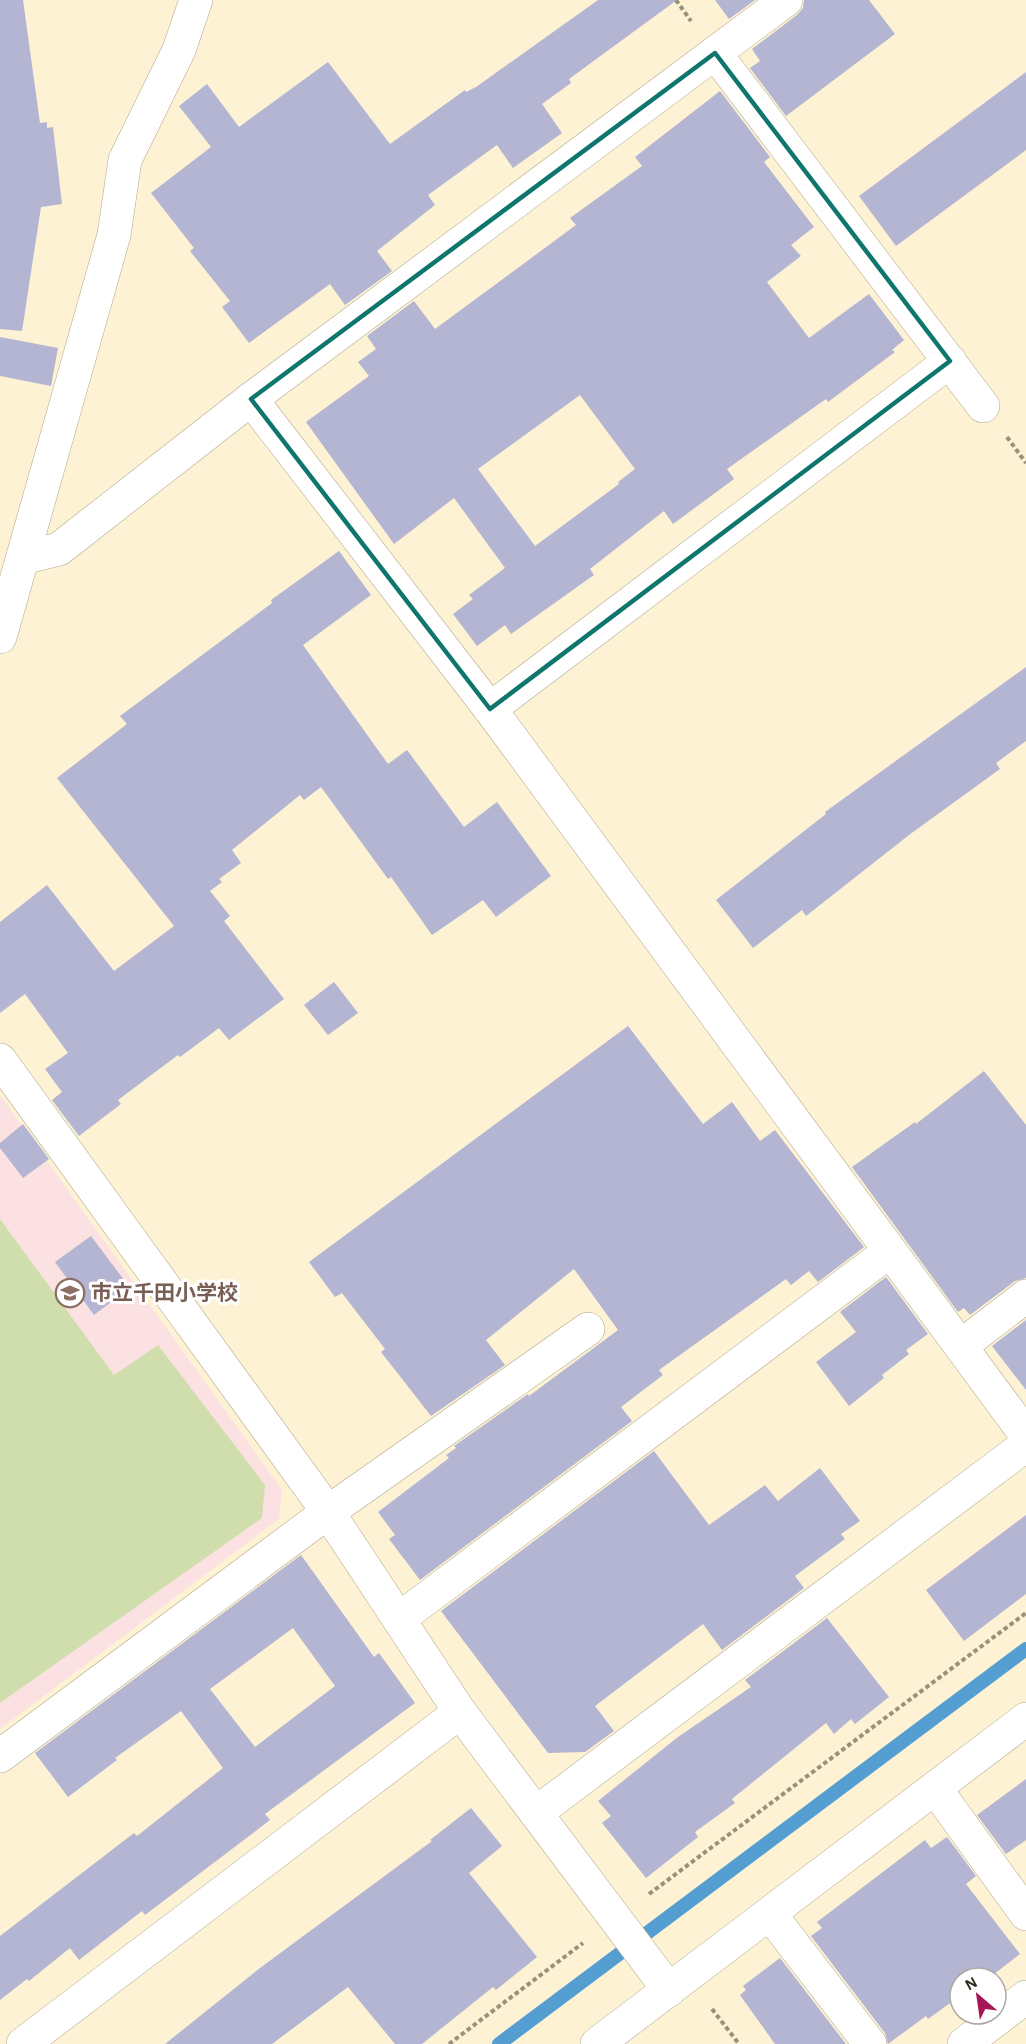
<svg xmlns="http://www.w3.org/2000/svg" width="1026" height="2044" font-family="'Alegreya Sans','Noto Sans JP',sans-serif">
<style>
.education{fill:#fce1e2}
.green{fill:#d0dead}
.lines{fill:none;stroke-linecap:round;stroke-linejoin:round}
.stream{stroke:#549ed2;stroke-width:14}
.building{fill:#b3b5d3;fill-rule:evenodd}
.minor-casing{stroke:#b1a68a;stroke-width:34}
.tertiary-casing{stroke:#b1a68a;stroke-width:34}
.path{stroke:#99917b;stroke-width:4;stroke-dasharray:4.5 3;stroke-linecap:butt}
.minor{stroke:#fff;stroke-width:33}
.tertiary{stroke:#fff;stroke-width:33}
.marked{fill:none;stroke:#0f766e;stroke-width:4.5;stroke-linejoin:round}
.labels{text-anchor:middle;stroke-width:6;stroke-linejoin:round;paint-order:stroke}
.education-label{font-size:21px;font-weight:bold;fill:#785e54;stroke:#fff;text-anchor:start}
</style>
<rect width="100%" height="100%" fill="#fdf2d3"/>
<path class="education" d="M0 1095 282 1490 279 1519 0 1729Z"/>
<path class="green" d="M0 1219 114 1375 158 1345 265 1485 262 1518 0 1703Z"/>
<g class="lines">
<path class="stream" d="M499 2044 1026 1649"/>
</g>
<g class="building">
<path d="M0 0H23L40 123 47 122V128L53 127 62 204 41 207 22 331 0 329Z"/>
<path d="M598 0H677L569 79 571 83 542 104 562 133 513 168 497 145 428 195 435 205 377 251 392 271 345 305 330 284 249 343 222 307 230 301 190 251 194 248 151 193 211 147 179 106 207 84 239 127 328 62 390 144 465 90 466 92 476 87Z"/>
<path d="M715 0H755L729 19Z"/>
<path d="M804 0H869L895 34 786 116 750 68 760 61 752 49 797 15 803 8Z"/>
<path d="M1026 72V150L896 246 859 196Z"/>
<path d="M720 91 770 157 764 162 814 227 791 245 801 256 767 282 809 338 869 294 904 340 892 350 895 352 828 402 826 399 727 469 734 479 673 524 664 511 590 569 594 575 511 634 505 625 477 646 453 614 473 599 469 595 505 568 454 498 394 544 306 422 369 376 358 362 376 349 367 336 414 301 435 329 576 225 570 218 642 166 635 157ZM580 395 635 469 618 482 619 484 535 546 478 469Z"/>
<path d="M0 337 58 348 51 386 0 376Z"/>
<path d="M339 551 371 595 303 645 388 764 407 750 464 827 497 802 551 876 496 917 483 900 432 935 391 877 388 879 321 787 304 800 300 795 232 850 241 863 219 879 222 882 210 891 230 916 224 921 284 999 229 1040 219 1028 180 1057 178 1055 118 1100 121 1104 79 1136 52 1100 62 1092 45 1069 68 1053 25 994 0 1013V922L47 885 114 971 174 926 57 778 127 724 120 716 272 603 271 600Z"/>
<path d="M1026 667V741L996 763 1000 769 909 835 806 916 802 910 753 948 716 900 826 814 825 812Z"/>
<path d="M334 982 358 1013 328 1035 304 1005Z"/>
<path d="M628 1026 703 1124 732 1102 760 1141 775 1130 864 1247 818 1282 809 1271 791 1285 786 1279 659 1370 663 1375 621 1407 632 1421 420 1580 389 1539 395 1535 378 1512 449 1458 446 1455 456 1448 454 1446 528 1394 529 1396 618 1330 574 1269 486 1340 505 1365 431 1416 381 1352 385 1349 342 1293 335 1297 309 1262Z"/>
<path d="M984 1071 1026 1125V1278L1015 1281 970 1315 964 1308 958 1312 852 1167 915 1122 916 1124Z"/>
<path d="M23 1124 49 1159 23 1178 0 1148V1143Z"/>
<path d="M91 1236 130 1288 94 1315 55 1262Z"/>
<path d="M886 1277 928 1334 906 1350 909 1354 882 1375 884 1378 849 1406 816 1362 856 1332 840 1312Z"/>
<path d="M1026 1320V1390L992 1346Z"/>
<path d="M654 1451 709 1525 765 1485 778 1501 820 1468 860 1521 841 1534 845 1539 795 1576 804 1588 722 1650 703 1624 595 1706 614 1731 585 1752 548 1753 441 1611Z"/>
<path d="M1026 1515V1594L964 1641 926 1590Z"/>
<path d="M301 1555 374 1657 379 1653 415 1703 265 1814 270 1820 145 1915 142 1911 79 1960 70 1948 29 1981 27 1979 0 2000V1936L134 1833 137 1836 223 1768 181 1711 115 1758 117 1760 68 1797 35 1753ZM293 1628 335 1686 255 1747 210 1689Z"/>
<path d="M827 1618 889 1697 855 1724 851 1719 834 1734 826 1723 732 1799 735 1803 695 1832 698 1837 646 1878 602 1823 611 1816 598 1801 678 1737 751 1687 745 1680Z"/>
<path d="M1026 1779V1840L1006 1854 977 1815Z"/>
<path d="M471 1808 502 1846 469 1873 537 1957 496 1990 493 1987 422 2044H395L348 1987 272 2044H165L260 1968 432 1841 430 1840Z"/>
<path d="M947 1837 976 1876 966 1884 1020 1954 989 1978H960V1996L928 2019 926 2016 888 2044 885 2033 811 1936 822 1928 817 1922 925 1840 931 1848Z"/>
<path d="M780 1958 846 2044H775L740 1995 746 1990 743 1986Z"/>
</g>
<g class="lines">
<g class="minor-casing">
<g id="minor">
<path d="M715 53 983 406"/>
<path d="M251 399 490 709 1026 1435"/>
<path d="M23 558 59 549 251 399 786 0"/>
<path d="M0 637 114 235 125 160 179 50 196 0"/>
<path d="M490 709 950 361"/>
<path d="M0 1060 328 1512 460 1712 669 1990"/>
<path d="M961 1346 1026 1296"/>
<path d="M399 1619 890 1251"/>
<path d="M0 1756 328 1512 588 1329"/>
<path d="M935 1788 1026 1914"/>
<path d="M536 1813 1026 1445"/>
<path d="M770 1914 870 2044"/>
<path d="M23 2044 460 1712"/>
<path d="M964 2044 1026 1997"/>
</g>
</g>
<g class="tertiary-casing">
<path id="tertiary" d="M597 2044 1026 1719"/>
</g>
<g class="path">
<path d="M676 0 691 21"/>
<path d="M1007 437 1026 463"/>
<path d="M649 1894 1026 1613"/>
<path d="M712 2009 739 2044"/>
<path d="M449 2044 583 1943"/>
</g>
<use href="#minor" class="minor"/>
<use href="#tertiary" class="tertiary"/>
</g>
<path class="marked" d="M715 53 950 361 490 709 251 399Z"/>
<defs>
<g id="school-ring" transform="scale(1.5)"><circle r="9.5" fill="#fff" stroke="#8d6e63" stroke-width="1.5"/><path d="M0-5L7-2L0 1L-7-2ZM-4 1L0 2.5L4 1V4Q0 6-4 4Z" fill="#8d6e63"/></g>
</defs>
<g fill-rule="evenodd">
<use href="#school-ring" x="70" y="1293"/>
</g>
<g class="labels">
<g class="education-label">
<text x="91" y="1300">市立千田小学校</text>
</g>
</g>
<g transform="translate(978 1996) rotate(331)"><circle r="28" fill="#ffffff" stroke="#acaaa5" stroke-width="1.5"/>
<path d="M0-4.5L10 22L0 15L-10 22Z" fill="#a61656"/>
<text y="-9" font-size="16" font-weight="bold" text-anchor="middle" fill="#2f2b1f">N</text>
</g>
</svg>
